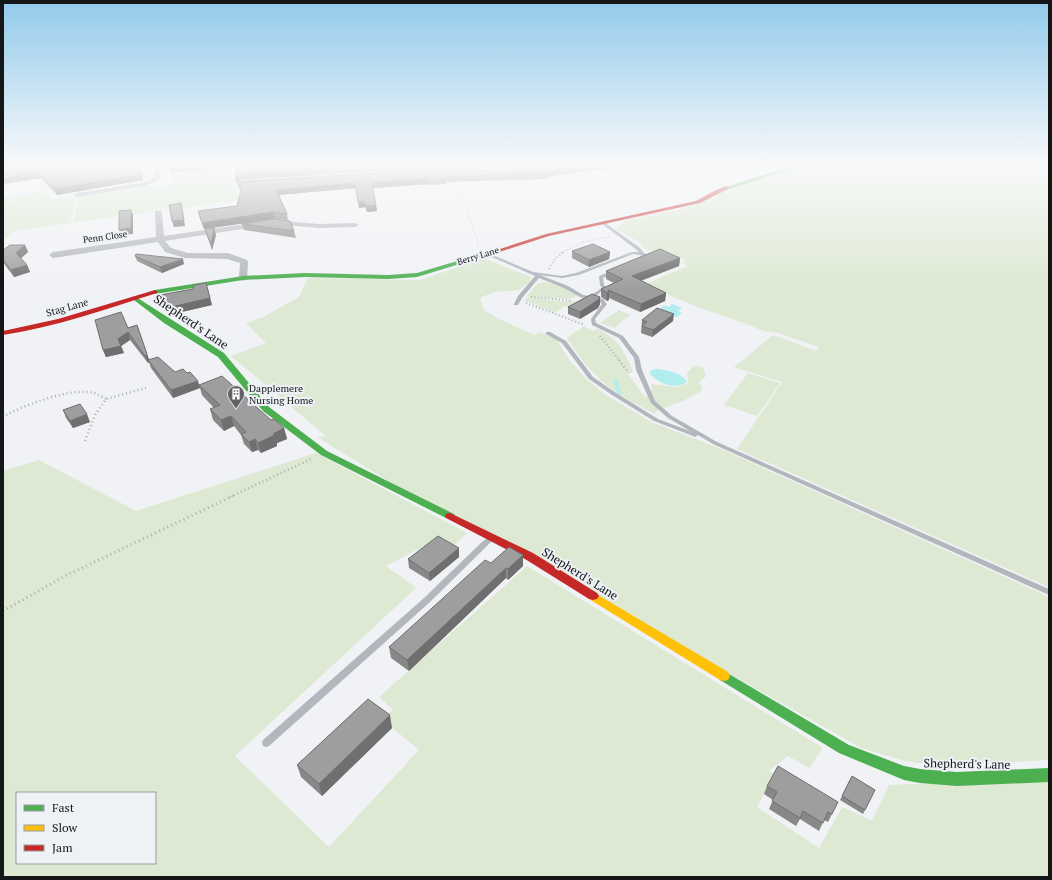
<svg xmlns="http://www.w3.org/2000/svg" width="1052" height="880" font-family="'PT Serif',serif">
<style>
.green{fill:#dde9d2;fill-rule:evenodd}
.water{fill:#b1ecef}
.lines{fill:none;stroke-linecap:round;stroke-linejoin:round}
.stream{stroke:#b1ecef;stroke-width:4}
.path-far3{stroke:#abaeb3;stroke-width:1.5;stroke-dasharray:0.5 2;stroke-linecap:butt}
.path-far2{stroke:#abaeb3;stroke-width:2;stroke-dasharray:1 2.5;stroke-linecap:butt}
.path-far1{stroke:#abaeb3;stroke-width:2.5;stroke-dasharray:1 3;stroke-linecap:butt}
.path{stroke:#abaeb3;stroke-width:3;stroke-dasharray:1 3.5;stroke-linecap:butt}
.lane{fill:#b3b6bd;fill-rule:evenodd}
.street{fill:#b3b6bd;fill-rule:evenodd}
.fast{fill:#4caf50;fill-rule:evenodd}
.slow{fill:#ffc107;fill-rule:evenodd}
.jam{fill:#c62828;fill-rule:evenodd}
.wall{fill:#888889}
.shaded-wall{fill:#6f6f6f}
.building{fill:#9e9e9f;stroke:#6f6f6f}
.labels{text-anchor:middle;stroke-width:4;stroke-linejoin:round;paint-order:stroke}
.far-street-label{font-size:9px;fill:#151618;stroke:#eef2f7}
.street-label{font-size:10px;fill:#151618;stroke:#eef2f7}
.poi-label{font-size:10px;fill:#151618;stroke:#eef2f7;text-anchor:start}
.near-street-label{font-size:12px;fill:#151618;stroke:#eef2f7}
</style>
<rect width="100%" height="100%" fill="#f0f2f5"/>
<g class="green">
<path d="M821 165H885L929 168 982 165H1049V587L737 449 782 382 734 367 773 335 816 351 819 347 778 333 763 331 747 324 703 309 673 297 648 283 685 267 687 265 683 263 686 261 669 252 664 254 645 249 640 243 617 229 624 221 682 209 712 198 720 192 785 171Z"/>
<path d="M231 168V184L242 200 74 222 78 197 172 184V173Z"/>
<path d="M45 192 51 199 76 198 71 223 15 231 3 241V199Z"/>
<path d="M484 258 531 277 530 282 519 290 494 292 480 298 484 310 499 319 534 335 541 332 557 340 568 358 585 378 603 393 651 422 719 448 1049 597V760L940 766 905 761 861 748 390 482 317 437 326 436 231 356 266 343 246 323 263 317 299 297 308 278 420 280Z"/>
<path d="M547 282 564 288 578 296 570 299 526 297 538 283Z"/>
<path d="M527 298C540 297 573 307 582 298L594 300 573 309 565 306 555 313 524 300Z"/>
<path d="M619 310 630 315 614 328 600 323Z"/>
<path d="M584 326 593 331 598 329C619 340 624 350 633 372L627 373 645 397 652 391 651 384 678 387 688 383 687 373 694 366 703 367 706 376 699 382 703 390 685 400 659 410 654 414C636 404 617 395 602 381 588 369 577 353 567 338Z"/>
<path d="M748 373 780 383 757 416 724 405Z"/>
<path d="M316 453 467 533 451 548 430 543 386 566 416 588 235 756 329 847 419 750 382 719 393 710 379 697 527 566 823 748 809 768 788 756 769 771 775 774 757 807 819 848 842 807 872 821 889 785 1049 779V877H3V471L39 460 136 511ZM17 793H155V863H17Z"/>
</g>
<g class="water">
<path d="M672 304 682 308 678 311 682 313 677 317 662 312 664 310 660 309 664 305 669 307Z"/>
<path d="M655 369C664 369 683 373 687 382 675 390 660 384 650 374V371Z"/>
</g>
<g class="lines">
<path class="stream" d="M616 381 619 393"/>
<g class="path-far3">
<path d="M235 165 233 184 242 196"/>
<path d="M450 181 467 210 479 247"/>
<path d="M584 189 696 165"/>
<path d="M3 198 45 191 52 187"/>
<path d="M3 216 28 194"/>
<path d="M561 253 583 242 609 237"/>
</g>
<g class="path-far2">
<path d="M549 269 553 261 563 252"/>
<path d="M531 297 571 301"/>
<path d="M526 303 585 325"/>
<path d="M600 336 620 361"/>
</g>
<g class="path-far1">
<path d="M619 360 629 373"/>
<path d="M3 417C21 406 65 390 86 392 94 392 100 395 106 399"/>
<path d="M85 441 95 415 106 399 146 388"/>
<path d="M230 497 311 459"/>
</g>
<path class="path" d="M3 611 65 576 233 496"/>
<g class="lane">
<path d="M177 168H178V170L157 171 155 170 157 169Z"/>
<path d="M602 222H604L640 248 644 253 649 255V257L645 260 643 259 645 256 633 254 579 275 562 278 540 275 568 286 583 295 590 296 602 288 600 285 599 276 611 271H615V273L603 278 604 285 606 288 594 297 603 299 607 304 595 319 596 323 623 336 639 357 642 370 655 401 672 416 717 442 1049 589V595L713 444 698 435 695 437 693 436 654 421 612 395 589 379 562 343 546 334V332H550L566 341 593 377 616 393 658 419 690 431 668 418 651 403 636 370 634 358 619 338 592 325 591 319 602 304 599 301 580 297 564 288 539 278 522 298 518 305H514V304L518 296 535 276 485 254 488 253 533 272 562 276 576 273 632 252H639L637 250 602 224Z"/>
<path d="M489 537H493L494 539 430 602 269 746 266 747 263 746 262 743 263 740 424 598 482 542Z"/>
</g>
<g class="street">
<path d="M152 165H158L161 176 155 182 145 186 77 197 73 195 77 193 141 183 151 180 154 176Z"/>
<path d="M893 165H958L955 167 913 169Z"/>
<path d="M155 211H161L162 213 164 236 274 220 319 224 355 223 359 225 355 227 319 228 274 224 165 241 171 248 188 253H228L247 260 248 262 247 278 243 281 239 278 240 263 227 259 185 258 165 252 158 242 53 258 49 255 53 252 156 237Z"/>
</g>
<g class="fast">
<path d="M801 165H814L785 171 726 190 723 188 782 169Z"/>
<path d="M484 253 487 255 486 256 417 277 388 279 305 277 243 280 155 294 152 292 155 290 243 276 305 273 388 275 417 273Z"/>
<path d="M136 297 224 353 269 407 327 451 454 514 455 516 454 518H446L321 455 263 411 218 357 164 323 134 300 133 299Z"/>
<path d="M724 671 849 745 904 766 920 769 957 772 1049 768V782L957 786 920 783 904 780 839 753 720 680 718 676 720 672Z"/>
</g>
<path class="slow" d="M593 592 728 672 730 676 728 680 724 681 720 680 589 599 587 596 589 593Z"/>
<g class="jam">
<path d="M726 186 728 187V189L700 203 549 236 484 257 481 255 546 234 696 201 716 190Z"/>
<path d="M155 290 158 292 157 293C106 309 56 327 3 335V331L58 319Z"/>
<path d="M450 513 533 553 597 593 599 596 597 599 593 600 589 599 525 559 446 518 445 516 446 514Z"/>
</g>
</g>
<g class="wall">
<path d="M37 165H140L143 180 57 195 41 178 3 184Z"/>
<path d="M264 165H477L241 180 239 181 508 165H614L613 166V168L556 175 548 177V179L446 182V184L428 185V184L373 188 377 211 367 212 365 207 359 208 356 188 279 195 287 214 288 220 274 219 204 229 198 211 237 206 241 192 238 186 237 182 236 183 235 177Z"/>
<path d="M242 224 294 231 296 238 244 230Z"/>
<path d="M205 230 216 235 212 250 207 236Z"/>
<path d="M25 245 28 252 21 258 27 265 30 272 14 277 5 265 3 262V250Z"/>
<path d="M572 251 610 252 609 259 589 267 572 258Z"/>
<path d="M135 256 184 264 162 273 137 261Z"/>
<path d="M680 258 679 266 641 281 666 293 665 301 640 312 609 298V300L607 301 601 297V289L614 283 606 279V271Z"/>
<path d="M206 283 212 305 173 314V312L168 313 164 310 162 303 193 289Z"/>
<path d="M600 297V304L598 308 580 319 568 314V307Z"/>
<path d="M642 320 673 321 652 337 641 333Z"/>
<path d="M137 325 149 360 175 372 199 385 271 420 284 428 287 439 277 443V446L261 453 258 450 252 452 244 444 241 435 234 426 224 431 213 420 210 409 214 408 202 395 200 388 173 398 151 368 149 362 148 363 130 340 121 346 124 353 106 357 103 350 128 328Z"/>
<path d="M63 410 90 422 73 428 66 418Z"/>
<path d="M459 548V557L430 581 409 568 408 559Z"/>
<path d="M523 555V566L508 580 506 578 409 671 391 658 389 647 491 563Z"/>
<path d="M392 728 322 796 301 777 297 765Z"/>
<path d="M852 776 875 790 863 814 840 800Z"/>
<path d="M767 786 838 802 828 822 824 820 819 831 800 819 796 826 769 809 773 800 764 794Z"/>
</g>
<g class="shaded-wall">
<path d="M3 165H33L4 170Z"/>
<path d="M140 165 143 180 57 195 55 189Z"/>
<path d="M202 165H233V167L171 173 170 168Z"/>
<path d="M588 165H614L613 166V168L556 175 548 177V179V171L556 169Z"/>
<path d="M39 172 41 178 3 184V178Z"/>
<path d="M240 175 241 180 237 182V180V182L236 183 235 177Z"/>
<path d="M428 178V184L373 188 372 183Z"/>
<path d="M355 183 356 188 277 195 276 190Z"/>
<path d="M358 202H364L365 207 359 208Z"/>
<path d="M181 203 185 226 174 227 172 221Z"/>
<path d="M376 205 377 211 367 212 366 206Z"/>
<path d="M131 210 133 215V234L121 235 119 230Z"/>
<path d="M273 212 274 219 204 229 202 223Z"/>
<path d="M214 228 216 235 212 250 211 244Z"/>
<path d="M25 245 28 252 19 260 16 253Z"/>
<path d="M610 252 609 259 589 267V260Z"/>
<path d="M680 258 679 266 631 284 632 276Z"/>
<path d="M183 259 184 264 162 273 160 267Z"/>
<path d="M27 265 30 272 14 277 11 270Z"/>
<path d="M609 292V300L607 301V293Z"/>
<path d="M666 293 665 301 640 312 641 304Z"/>
<path d="M600 297V304L598 308 580 319V312Z"/>
<path d="M210 298 212 305 173 314V312L168 313 166 306Z"/>
<path d="M674 314 673 321 652 337 653 330Z"/>
<path d="M128 332 130 340 121 346 124 353 106 357 103 350 118 339Z"/>
<path d="M147 354 150 362 148 360 149 362 148 363 145 356Z"/>
<path d="M198 381 200 388 173 398 171 390Z"/>
<path d="M87 414 90 422 73 428 70 421Z"/>
<path d="M231 416 234 426 224 431 221 420Z"/>
<path d="M284 428 287 439 277 443V446L261 453 258 443 273 434Z"/>
<path d="M255 439 258 450 252 452 249 442Z"/>
<path d="M459 548V557L430 581 429 573Z"/>
<path d="M523 555V566L508 580V569Z"/>
<path d="M506 568V578L409 671 407 660Z"/>
<path d="M390 715 392 728 322 796 319 784Z"/>
</g>
<g class="building">
<path d="M37 165H140L142 174 55 189 39 172 3 178V172Z"/>
<path d="M180 165H202L170 168V167Z"/>
<path d="M264 165H390L240 175 235 177 237 168Z"/>
<path d="M508 165H588L556 169 548 171V173L445 177 446 179 428 180V178L372 183 376 205 366 206 364 202H358L355 183 276 190 287 214 273 212 202 223 198 211 237 206 241 190 237 180 240 182Z"/>
<path d="M181 203 184 220 172 221 169 205Z"/>
<path d="M131 210V228L119 230V211Z"/>
<path d="M273 219 290 221 294 231 242 224Z"/>
<path d="M214 228 211 244 205 230Z"/>
<path d="M593 244 610 252 589 260 572 251Z"/>
<path d="M10 245H25L16 253 27 265 11 270 3 260V258H4L3 257V250Z"/>
<path d="M660 249 680 258 632 276 666 293 641 304 608 290 609 292 607 293 601 289 623 279 606 271Z"/>
<path d="M136 254 183 259 160 267 135 256Z"/>
<path d="M206 283 210 298 171 307V305L166 306 162 303 160 295 193 289 194 285Z"/>
<path d="M592 294 600 297 598 300 580 312 568 307Z"/>
<path d="M657 308 674 314 653 330 642 326 647 322 642 320Z"/>
<path d="M121 312 128 328 137 325 147 354 145 356 128 332 118 339 121 346 103 350 95 320Z"/>
<path d="M158 357 175 372 183 369 187 373 190 372 198 381 171 390 148 360Z"/>
<path d="M222 376 271 420 274 419 284 428 273 434 275 435 258 443 255 439 249 442 241 434 246 432 231 416 221 420 210 409 220 405 199 385Z"/>
<path d="M80 404 87 414 70 421 63 410Z"/>
<path d="M438 536 459 548 429 573 408 559Z"/>
<path d="M509 547 523 555 508 569 506 568 407 660 389 647 485 560 491 563Z"/>
<path d="M368 699 390 715 319 784 297 765Z"/>
<path d="M778 766 838 802 832 814 828 812 823 823 803 811 800 818 772 801 777 792 767 786Z"/>
<path d="M852 776 875 790 865 810 842 796Z"/>
</g>
<linearGradient id="sky" x2="0" y2="1"><stop stop-color="#92caeb"/><stop offset="0.57" stop-color="#f8f9fa"/><stop offset="1" stop-color="#f8f9fa" stop-opacity="0"/></linearGradient>
<rect width="1052" height="289" fill="url(#sky)"/>
<defs>
<g id="building-pin" transform="scale(0.9)"><path d="M0 17L-7.5 6A9.5 9.5 0 1 1 7.5 6Z" fill="#626365" stroke="#eef2f7"/><path d="M-4-6H4V6H1V3H-1V6H-4ZM-2.5-4.3h1.7v1.8h-1.7ZM.8-4.3h1.7v1.8H.8ZM-2.5-1h1.7V.8h-1.7ZM.8-1h1.7V.8H.8Z" fill="#fff"/></g>
</defs>
<g fill-rule="evenodd">
<use href="#building-pin" x="236" y="394"/>
</g>
<g class="labels">
<g class="far-street-label">
<text transform="translate(105 237) rotate(-8)" y="3">Penn Close</text>
<text transform="translate(478 256) rotate(-17)" y="3">Berry Lane</text>
</g>
<g class="street-label">
<text transform="translate(67 307) rotate(-16)" y="4">Stag Lane</text>
</g>
<g class="poi-label">
<text x="249" y="392">Dapplemere<tspan x="249" dy="12">Nursing Home</tspan></text>
</g>
<g class="near-street-label">
<text transform="translate(191 322) rotate(34)" y="4">Shepherd's Lane</text>
<text transform="translate(580 574) rotate(32)" y="4">Shepherd's Lane</text>
<text transform="translate(967 764) rotate(1)" y="4">Shepherd's Lane</text>
</g>
</g>
<rect width="1052" height="880" fill="none" stroke="#151618" stroke-width="8"/>
<rect x="16" y="792" width="140" height="72" fill="#eef2f7" stroke="#979a9e"/>
<rect x="24" y="805" width="20" height="6" fill="#4caf50" stroke="#979a9e"/>
<text x="52" y="812" font-size="12" fill="#151618">Fast</text>
<rect x="24" y="825" width="20" height="6" fill="#ffc107" stroke="#979a9e"/>
<text x="52" y="832" font-size="12" fill="#151618">Slow</text>
<rect x="24" y="845" width="20" height="6" fill="#c62828" stroke="#979a9e"/>
<text x="52" y="852" font-size="12" fill="#151618">Jam</text>
</svg>
